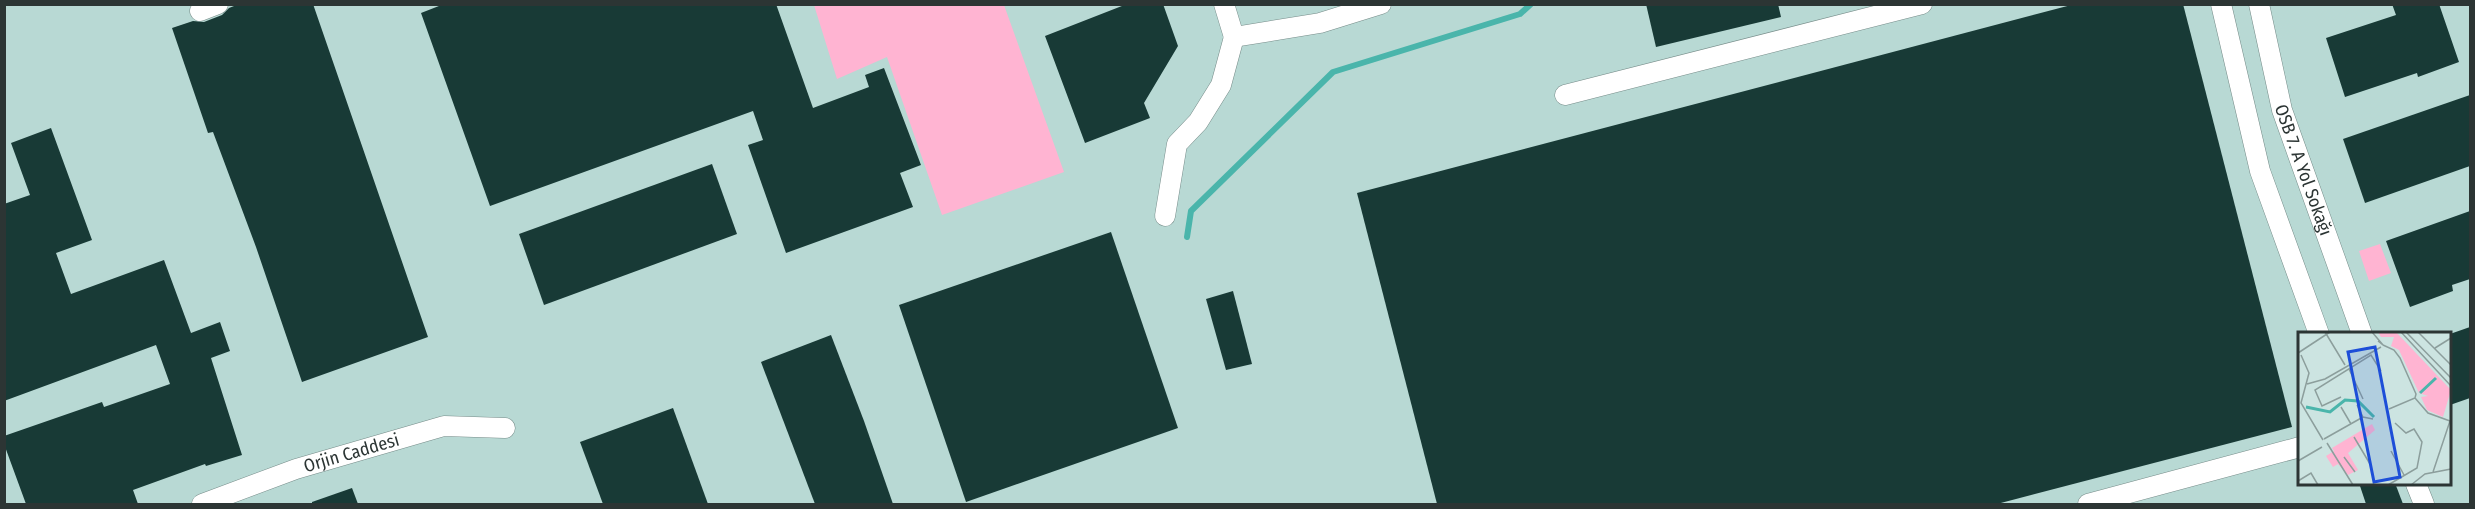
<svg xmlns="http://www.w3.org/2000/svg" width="2475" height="509" font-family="'Fira Sans Condensed',sans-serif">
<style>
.built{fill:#b8d9d4;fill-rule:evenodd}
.green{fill:#ffb4d2}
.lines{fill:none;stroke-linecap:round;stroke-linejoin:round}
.stream{stroke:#4ab5ab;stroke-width:6}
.building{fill:#183a36}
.minor-casing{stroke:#768c89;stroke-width:21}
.minor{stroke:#fff;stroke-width:20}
.labels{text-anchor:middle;stroke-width:6;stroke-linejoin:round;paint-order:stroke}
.street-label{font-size:18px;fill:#2c3534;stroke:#d9f2ee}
.inset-river{fill:none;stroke:#4ab5ab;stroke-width:3}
.inset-road{fill:none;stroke:#8c9e9c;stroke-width:1.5}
.view{fill:#1d4ed8;fill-opacity:0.15;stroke:#1d4ed8;stroke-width:3}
.inset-edge{fill:none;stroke:#2c3534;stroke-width:3}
</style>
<rect width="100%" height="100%" fill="#cce4e1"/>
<path class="built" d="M4 5H2470V504H5ZM2300 334H2450V484H2300Z"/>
<g class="green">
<path d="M814 5H1004L1064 172 942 215 887 57 837 79Z"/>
<path d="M2380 244 2391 273 2369 281 2359 251Z"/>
</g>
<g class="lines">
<path class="stream" d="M1187 237 1191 211 1333 72 1520 14 1531 4"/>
</g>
<g class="building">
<path d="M239 4H313L428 337 302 382 256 247 213 132 208 133 172 28 193 21 204 22 222 15 229 8Z"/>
<path d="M444 4H776L813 108 869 87 865 75 884 68 921 165 900 173 913 207 786 253 748 145 763 140 753 111 490 206 421 13Z"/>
<path d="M1127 4H1163L1178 46 1144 103 1150 118 1085 143 1045 36Z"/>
<path d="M1646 4H1778L1781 17 1656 47Z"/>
<path d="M2075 4H2183L2292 427 1997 504H1437L1357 193Z"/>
<path d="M2392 4H2439L2459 62 2418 77 2417 73 2345 97 2326 38 2396 15Z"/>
<path d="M2470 95V166L2365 203 2343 139Z"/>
<path d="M51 128 92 240 56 253 71 294 164 260 191 333 220 322 230 351 211 358 242 455 206 466 205 464 133 490 138 504H26L4 444V436L102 402 104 407 170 384 156 345 4 401V204L30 195 11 143Z"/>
<path d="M712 164 737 234 544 305 519 234Z"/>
<path d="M2470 211V279L2452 285 2453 291 2410 307 2386 241Z"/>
<path d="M1111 232 1178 428 966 502 899 305Z"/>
<path d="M1233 291 1252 364 1226 370 1206 299Z"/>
<path d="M2470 327V398L2450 405V334Z"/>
<path d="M831 335 864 421 893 504H815L761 362Z"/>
<path d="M673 408 708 504H603L580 442Z"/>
<path d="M2359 483H2395L2403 504H2366Z"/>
<path d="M352 488 358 504H312V502Z"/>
</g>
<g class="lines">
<g class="minor-casing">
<g id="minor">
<path d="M1224 4 1234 37"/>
<path d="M2221 4 2260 171 2319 334"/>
<path id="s1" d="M2259 4 2282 110 2362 334"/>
<path d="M200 11 218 4"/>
<path d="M1234 37 1320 23 1381 4"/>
<path d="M1565 95 1922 4"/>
<path d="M1165 216 1177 144 1198 122 1221 85 1234 37"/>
<path d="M2416 484 2424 504"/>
<path id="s2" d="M202 504 296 469 444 426 505 428"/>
<path d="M2088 504 2300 447"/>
</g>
</g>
<use href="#minor" class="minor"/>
</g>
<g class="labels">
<g class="street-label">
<text dy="6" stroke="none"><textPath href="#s1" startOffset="172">OSB 7. A Yol Sokağı</textPath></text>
<text dy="6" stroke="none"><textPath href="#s2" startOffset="158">Orjin Caddesi</textPath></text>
</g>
</g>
<g transform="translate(2298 332)">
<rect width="153" height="153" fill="#cce4e1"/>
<path d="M80 0H98L153 58 145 85 129 78 123 65 130 64 121 61 101 18 93 14 96 5H83ZM74 92 77 98 50 121 60 138 50 143 40 132 35 135 28 124 36 119 34 116Z" fill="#ffb4d2"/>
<path class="inset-river" d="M122 61 138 46M8 75 32 80 47 68 60 69 76 85"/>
<path class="inset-road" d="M27 0 47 33M74 0 85 13 80 9M103 0 153 54M108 0 153 46M120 0 153 33M85 13 96 18 102 26 118 62 117 66 91 77M137 16 153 6M0 21 32 0M3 23 11 41 3 71 25 108M51 37 65 67M9 52 27 47 83 15M43 65 24 74 17 58 73 23 83 39M117 66 130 81 152 89 135 140M59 73 65 85 75 87M43 75 53 92M56 105 72 132M26 107 65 85M29 111 55 153M93 119 106 143M46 125 57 140M0 129 24 115M0 149 13 141 20 153M90 153 119 136 124 110 116 97 108 101 97 91M113 153 127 142 153 137"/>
<path class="view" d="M77 15 102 145 76 150 50 20Z"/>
<rect width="153" height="153" class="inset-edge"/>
</g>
<rect width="2475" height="509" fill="none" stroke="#2c3534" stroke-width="12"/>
</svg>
